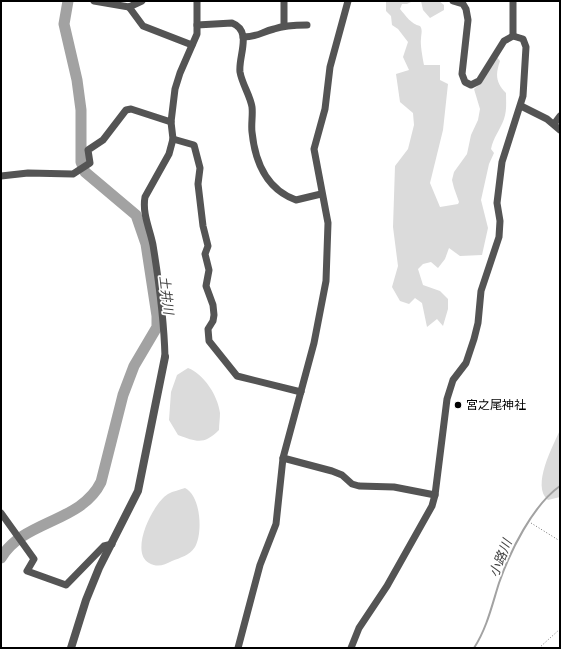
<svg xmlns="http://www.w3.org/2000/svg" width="561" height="649" font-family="'Golos Text','Noto Sans JP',sans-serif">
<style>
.green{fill:#dbdbdb}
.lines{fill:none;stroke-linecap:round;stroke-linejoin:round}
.stream{stroke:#a2a2a2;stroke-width:2}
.river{stroke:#a2a2a2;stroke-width:11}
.path{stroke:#767676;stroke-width:1;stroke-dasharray:1 2;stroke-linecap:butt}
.minor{stroke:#545454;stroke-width:7}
.tertiary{stroke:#545454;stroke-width:8}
.poi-dot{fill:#000;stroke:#fff;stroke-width:1.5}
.labels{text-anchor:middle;stroke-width:3.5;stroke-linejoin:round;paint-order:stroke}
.poi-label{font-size:12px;fill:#000;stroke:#fff;text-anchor:start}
.water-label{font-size:13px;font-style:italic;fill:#434343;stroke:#fff}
</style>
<rect width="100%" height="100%" fill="#fff"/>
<g class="green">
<path d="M386 1H413L407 4H402L400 9C406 16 411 24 420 26 423 30 421 34 421 39 420 44 423 60 424 65H440V80L448 84 443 130 430 183 440 207 458 204 459 202 454 188 452 180 454 172 467 154 471 135 478 120 480 109 474 89 482 82 497 57 500 61C495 75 496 83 506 93 506 102 507 110 504 119 500 130 493 138 491 149L494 153 489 164 481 200 488 228 482 255 460 256 449 248 445 259 438 268 431 262 423 264 418 269 423 285 440 291 448 299V309L443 326 437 319 427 327 422 303 415 298 409 304 400 301 392 287 398 266 393 227 395 166 408 149 414 125 413 113 400 102 396 74 409 70 403 57 408 42 398 29 392 25 391 16 386 11Z"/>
<path d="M421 1H439L444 5V10L430 18 423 10Z"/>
<path d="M188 368C204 374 218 396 220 413 220 419 219 424 219 430 204 445 197 442 178 435L169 420 171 392 177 375Z"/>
<path d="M560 430V497L548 500C531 486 553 446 560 430Z"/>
<path d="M185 488C201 496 203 533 195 547 190 555 180 558 172 561 164 565 158 568 149 563 129 552 153 503 168 494 173 491 180 490 185 488Z"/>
</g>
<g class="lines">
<path class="stream" d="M474 648C487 628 492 605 499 583 510 551 533 505 560 486"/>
<path class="river" d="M1 558C23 520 81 523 101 482L123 395 134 366 157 327V316L146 244 136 215 85 172 81 162V110L77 80 64 24 68 1"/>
<g class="path">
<path d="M531 523 560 541"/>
<path d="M539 648 560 629"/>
</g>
<g class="minor">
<path d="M94 1 129 7 142 1"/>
<path d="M284 1V26"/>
<path d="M513 1V36"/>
<path d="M129 7 143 26 192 45"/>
<path d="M197 25 232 23C253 31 238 56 240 72 242 84 250 95 252 107 253 115 251 124 252 132 255 162 266 189 296 200L321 194"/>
<path d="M243 37C259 37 261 32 274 29 285 25 296 25 307 25"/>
<path d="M521 106 547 119 560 130"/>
<path d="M554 124 560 116"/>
<path d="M173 139 194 145 200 168 198 184 203 226 208 246 205 254 209 270 206 286 213 305 214 315 213 321 208 329 209 341 237 376 301 392"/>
<path d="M1 176 28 173 73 174 90 163 88 150 103 140 126 110 131 109 171 122"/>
<path d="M165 357C164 319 159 282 153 245 150 229 142 214 145 197L169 154 173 139 171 122 175 89 180 73 197 34V1"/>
<path d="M283 458 332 471 342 475 352 484 359 486 394 487 435 495"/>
<path d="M1 513 34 559 27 571 66 585 104 546 112 544"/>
<path d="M238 648 260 565 276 524 283 458 314 343 326 281 328 223 314 149 325 109 330 67 348 1"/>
<path d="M351 648 359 628 387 586 432 506 435 495 447 399 453 380 466 363 474 339 478 323 481 291 499 237 500 221 497 203 502 162 523 96 526 47 523 39 513 36 504 41 479 81 471 85 465 82 462 74 468 20 466 9 463 4 453 1"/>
</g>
<path class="tertiary" d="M71 648 86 600 99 568 138 491 165 357"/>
</g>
<circle class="poi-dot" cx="458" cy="405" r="4"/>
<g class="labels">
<g class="poi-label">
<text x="466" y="409">宮之尾神社</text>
</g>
<g class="water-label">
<text transform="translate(167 295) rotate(83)" y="5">土井川</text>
<text transform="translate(500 558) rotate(-68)" y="5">小路川</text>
</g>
</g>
<rect width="561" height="649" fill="none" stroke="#000000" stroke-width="4"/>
</svg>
